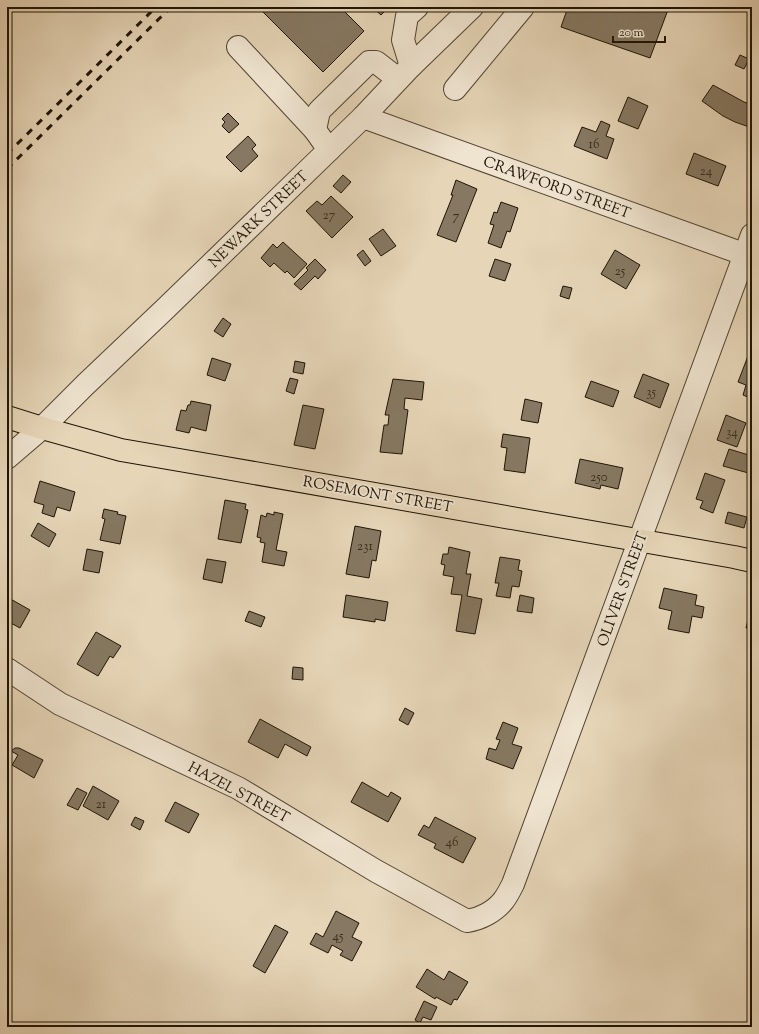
<svg xmlns="http://www.w3.org/2000/svg" width="759" height="1034" font-family="'Sorts Mill Goudy',serif">
<style>
.building{fill:#867862;stroke:#1f1405}
.lines{fill:none;stroke-linecap:round;stroke-linejoin:round}
.minor-casing{stroke:#514432;stroke-width:24}
.major-casing{stroke:#1f1405;stroke-width:24}
.minor{stroke:#efe4d0;stroke-width:22}
.major{stroke:#e6d5b7;stroke-width:22}
.rail{stroke:#1f1405;stroke-width:3;stroke-dasharray:7 7;stroke-linecap:butt}
.labels{text-anchor:middle;stroke-width:3.5;stroke-linejoin:round;paint-order:stroke}
.number-label{font-size:13px;fill:#392d1c}
.street-label{font-size:15px;fill:#1f1405;stroke:#efe4d0}
</style>
<rect width="100%" height="100%" fill="#e6d5b7"/>
<filter id="stains"><feTurbulence type="fractalNoise" baseFrequency=".005" numOctaves="4"/><feColorMatrix values="0 0 0 0 .2 0 0 0 0 .09 0 0 0 0 .02 0 0 0 .5 -.17"/></filter>
<radialGradient id="worn" r=".72"><stop offset=".6" stop-color="#630" stop-opacity="0"/><stop offset="1" stop-color="#630" stop-opacity=".3"/></radialGradient>
<g class="building">
<path d="M258 7H340L364 31 323 72Z"/>
<path d="M372 7H389L381 15Z"/>
<path d="M568 7H669L650 58 561 27Z"/>
<path d="M740 55 749 59 744 69 735 65Z"/>
<path d="M713 85 744 102 752 105V128L735 122 723 116 702 101Z"/>
<path d="M628 97 648 106 638 129 618 121Z"/>
<path d="M228 113 239 124 229 133 222 126 225 122 222 119Z"/>
<path d="M601 121 610 125 606 136 614 139 607 159 574 146 582 127 596 132Z"/>
<path d="M248 136 256 145 252 149 258 156 241 172 226 157Z"/>
<path d="M694 153 726 166 718 186 686 174Z"/>
<path d="M343 175 351 182 341 193 333 186Z"/>
<path d="M456 180 477 189 456 242 437 235 453 195H451Z"/>
<path d="M331 196 353 217 332 238 306 211 317 201 322 205Z"/>
<path d="M501 202 518 208 510 232 507 231 501 248 488 243 494 225 490 224 494 212 497 213Z"/>
<path d="M383 229 396 246 381 256 369 239Z"/>
<path d="M283 242 307 264 294 278 287 271 285 273 274 263 270 267 261 258 273 244 277 248Z"/>
<path d="M363 250 371 261 365 266 357 255Z"/>
<path d="M615 250 640 265 626 289 601 274Z"/>
<path d="M315 259 326 270 318 279 315 276 301 290 294 284 308 270 306 268Z"/>
<path d="M495 259 511 264 505 281 489 276Z"/>
<path d="M563 286 572 288 569 299 560 296Z"/>
<path d="M223 318 231 324 223 337 214 331Z"/>
<path d="M748 356 752 357V399L743 395 746 385 738 382Z"/>
<path d="M212 358 231 364 225 381 207 375Z"/>
<path d="M295 361 305 363 303 374 293 372Z"/>
<path d="M643 374 669 384 660 408 634 397Z"/>
<path d="M290 378 298 380 294 394 286 391Z"/>
<path d="M393 379 424 382 422 400 405 398 404 409 408 410 402 454 380 452 384 425H388L389 415H385Z"/>
<path d="M591 381 619 391 613 407 585 397Z"/>
<path d="M525 399 542 403 538 423 521 420Z"/>
<path d="M191 401 211 405 206 431 191 427 189 433 176 430 181 410 186 411 188 405H190Z"/>
<path d="M303 405 324 409 315 449 294 445Z"/>
<path d="M726 415 746 423 737 447 717 440Z"/>
<path d="M503 434 530 438 525 473 504 470 507 448 501 447Z"/>
<path d="M729 449 752 456V474L723 466Z"/>
<path d="M580 459 623 468 618 489 601 485 600 489 575 483Z"/>
<path d="M705 473 725 480 713 513 700 508 703 501 696 499Z"/>
<path d="M40 481 75 492 70 511 57 507 54 517 42 513 44 505 34 502Z"/>
<path d="M225 500 246 504 245 509 248 510 241 543 218 539Z"/>
<path d="M104 509 118 512 117 514 126 516 120 544 100 540 105 519 102 518Z"/>
<path d="M274 512 283 514 276 550 287 552 284 566 262 562 265 543 260 542 261 538 257 537 261 515 266 517 267 513 274 515Z"/>
<path d="M728 512 747 517 744 528 725 523Z"/>
<path d="M38 523 56 534 49 547 31 536Z"/>
<path d="M355 526 381 531 376 561 372 560 369 578 346 574Z"/>
<path d="M449 547 470 552 466 574H471L467 596 482 599 475 634 456 631 462 595 451 594 454 577 443 575 445 565 441 564 443 554H448Z"/>
<path d="M87 549 103 552 99 573 83 570Z"/>
<path d="M500 557 520 560 518 570 522 571 519 587 512 586 510 598 496 596 499 583H495Z"/>
<path d="M207 559 226 562 222 583 203 579Z"/>
<path d="M664 588 697 595 695 605 704 607 702 618 692 616 689 633 668 629 672 611 659 608Z"/>
<path d="M346 595 388 602 385 621 375 619V622L343 617Z"/>
<path d="M520 595 534 598 532 613 517 611Z"/>
<path d="M7 597 30 610 20 628 7 621Z"/>
<path d="M751 608H752V629L746 628Z"/>
<path d="M249 611 265 617 261 627 245 621Z"/>
<path d="M96 632 121 646 113 658 110 656 98 676 77 664Z"/>
<path d="M293 667 303 668V680L292 679Z"/>
<path d="M405 708 414 713 408 725 399 720Z"/>
<path d="M260 719 311 747 307 756 285 744 278 758 248 742Z"/>
<path d="M503 722 518 728 512 744 522 747 513 769 486 759 489 748 496 750 500 740 496 739Z"/>
<path d="M15 748H19L43 760 34 778 12 765 18 755 11 751Z"/>
<path d="M362 782 388 797 391 792 401 798 388 822 351 802Z"/>
<path d="M93 786 119 801 108 820 83 806Z"/>
<path d="M77 788 87 793 78 810 67 805Z"/>
<path d="M175 802 199 814 189 833 165 821Z"/>
<path d="M135 817 144 821 140 830 131 825Z"/>
<path d="M435 817 476 838 463 863 434 848 436 844 418 835 424 825 429 828Z"/>
<path d="M336 911 359 923 352 937 362 942 352 961 340 955 343 951 332 945 328 953 310 944 316 933 323 937Z"/>
<path d="M275 925 288 932 265 973 253 966Z"/>
<path d="M427 969 444 980 449 971 468 982 457 1000 454 999 451 1005 436 997 435 999 416 987Z"/>
<path d="M424 1001 437 1007 431 1020 423 1017 420 1023 415 1020Z"/>
</g>
<g class="lines">
<g class="minor-casing">
<g id="minor">
<path d="M238 47 315 130"/>
<path d="M411 66 403 40 407 16 417 7"/>
<path d="M455 89 523 7"/>
<path d="M363 117 752 257"/>
<path d="M329 150 315 130 319 111 369 62H376L398 79"/>
<path d="M7 458 42 428 85 385 165 309 363 117 411 66 472 7"/>
<path d="M7 669 60 704 238 788 376 871 467 921C481 919 495 911 503 901 507 896 510 890 513 884L752 235"/>
</g>
</g>
<g class="major-casing">
<path id="major" d="M7 417 42 428 121 450 220 467 734 557 752 561"/>
</g>
<use href="#minor" class="minor"/>
<use href="#major" class="major"/>
<g class="rail">
<path d="M7 154 156 7"/>
<path d="M7 169 171 7"/>
</g>
</g>
<g class="labels">
<g class="number-label">
<text x="594" y="148">16</text>
<text x="706" y="175">24</text>
<text x="329" y="219">27</text>
<text x="456" y="220">7</text>
<text x="620" y="275">25</text>
<text x="651" y="396">35</text>
<text x="732" y="436">34</text>
<text x="599" y="481">250</text>
<text x="365" y="550">231</text>
<text x="101" y="808">21</text>
<text x="452" y="846">46</text>
<text x="338" y="940">45</text>
</g>
<g class="street-label">
<text transform="translate(557 187) rotate(20)" y="5">CRAWFORD STREET</text>
<text transform="translate(258 219) rotate(-44)" y="5">NEWARK STREET</text>
<text transform="translate(378 494) rotate(10)" y="5">ROSEMONT STREET</text>
<text transform="translate(622 589) rotate(-70)" y="5">OLIVER STREET</text>
<text transform="translate(239 792) rotate(28)" y="5">HAZEL STREET</text>
</g>
</g>
<rect width="759" height="1034" fill="none" stroke="#e6d5b7" stroke-width="24"/>
<rect x="8" y="8" width="743" height="1018" fill="none" stroke="#1f1405" stroke-width="2"/>
<rect x="12" y="12" width="735" height="1010" fill="none" stroke="#1f1405"/>
<path d="M613 36v6h52v-6" fill="none" stroke="#1f1405" stroke-width="2"/>
<text x="619" y="36" font-size="12" fill="#1f1405" stroke="#efe4d0" stroke-width="3" paint-order="stroke">20 m</text>
<rect width="100%" height="100%" filter="url(#stains)"/>
<rect width="100%" height="100%" fill="url(#worn)"/>
</svg>
